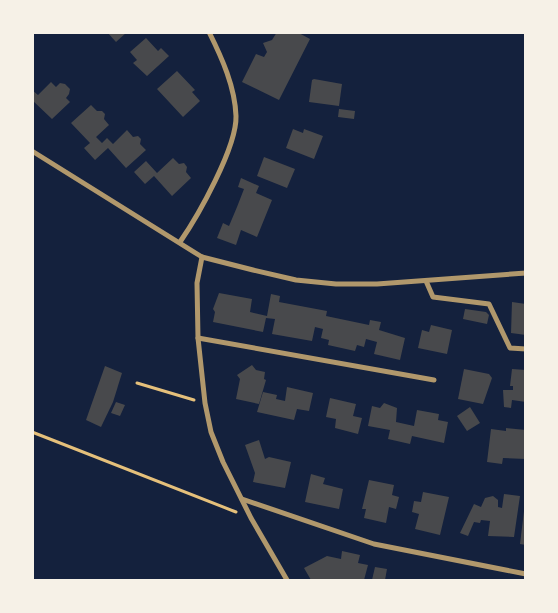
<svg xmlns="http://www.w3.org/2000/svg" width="558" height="613" font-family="'IBM Plex Sans',sans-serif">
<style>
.building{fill:#48494c}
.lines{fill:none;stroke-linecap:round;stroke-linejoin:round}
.path{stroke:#e5c07b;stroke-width:3}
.minor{stroke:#b1986c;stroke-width:5}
</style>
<rect width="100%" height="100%" fill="#14213d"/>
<g class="building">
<path d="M107 32H127L116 42Z"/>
<path d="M277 32H297L310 39 279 100 242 82 256 54 264 57 267 52 263 43 272 40Z"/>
<path d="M146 38 158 51 161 48 169 56 147 76 133 63 137 60 130 52Z"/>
<path d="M177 71 195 90 192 92 200 101 183 117 157 89Z"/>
<path d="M314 79 342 84 339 106 309 102 312 80Z"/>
<path d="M51 82 56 87 60 83 65 84 70 89 69 94 66 98 70 102 52 119 32 100V90L38 95Z"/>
<path d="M91 105 97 111H102L105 114 104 119 109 125 96 137 102 143 107 138 113 144 127 130 133 137 138 136 141 139 140 144 146 150 126 168 108 148 95 160 84 148 90 143 71 123Z"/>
<path d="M339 109 355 111 354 119 338 117Z"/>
<path d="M293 129 303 133 304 129 323 136 314 159 286 148Z"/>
<path d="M264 157 295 169 287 188 257 176Z"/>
<path d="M173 158 179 164 184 163 187 167 186 172 191 178 172 196 154 176 145 184 134 172 146 161 157 173Z"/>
<path d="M241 178 259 186 256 193 272 200 257 237 241 230 236 245 217 238 223 223 229 226 237 207 244 189 238 187Z"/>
<path d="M219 293 252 299 250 312 267 316 271 294 280 296 279 302 327 311 326 316 369 325 370 320 381 322 379 330 405 338 400 360 374 354 377 342 366 339 364 347 357 345 355 351 328 345 329 340 321 338 323 329 315 327 312 341 272 334 275 319 266 318 263 332 213 322 215 312 213 309Z"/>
<path d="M512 302 526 304V335L511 333Z"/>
<path d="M465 309 486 312 489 315 487 324 463 319Z"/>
<path d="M431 325 452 330 447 354 418 348 422 330 429 332Z"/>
<path d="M252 365 256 370 265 372 264 379 266 380 259 404 236 399 240 379 237 375Z"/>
<path d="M105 366 122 373 113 402 101 427 86 420Z"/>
<path d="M464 369 489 374 492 378 483 404 458 399Z"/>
<path d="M512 369 526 370V402L512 400 511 408 504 407 503 390H513V386H510Z"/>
<path d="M287 387 313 393 309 411 297 409 294 420 257 412 263 392 277 395 276 399 285 401Z"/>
<path d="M330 398 356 404 353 416 362 418 358 434 335 428 336 419 326 417Z"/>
<path d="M116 402 125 405 120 416 111 413Z"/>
<path d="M384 403 397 408 396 422 414 426 417 410 439 414 438 420 448 422 444 443 412 436 410 444 388 439 390 430 368 426 372 406 380 408Z"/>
<path d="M470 407 480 423 467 431 457 416Z"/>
<path d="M506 428 526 430V459L503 458 502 464 487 462 491 429 506 431Z"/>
<path d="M259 440 265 459 269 457 291 462 285 488 253 482 255 473 245 445Z"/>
<path d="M311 474 325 478 323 484 343 489 339 509 305 502Z"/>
<path d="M369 480 394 485 392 495 399 497 396 509 389 507 386 523 364 518 366 509H362Z"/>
<path d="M423 492 449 497 440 535 415 529 419 514 412 512 414 501 421 502Z"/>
<path d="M504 494 520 496 514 537 488 536 490 521 481 520 480 523 474 522 468 536 460 533 474 504 481 507 485 498 493 496 498 500V507L502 508Z"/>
<path d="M524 511H526V545L520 544Z"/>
<path d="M342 551 360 555 358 563 368 565 364 580H311L304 568 327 556 341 559Z"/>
<path d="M375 567 387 569 385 580H372Z"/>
</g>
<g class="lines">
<g class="path">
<path d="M137 383 194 400"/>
<path d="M32 432 236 512"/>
</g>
<g class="minor">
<path d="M32 151 202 257 253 270 296 280 336 284H377L526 273"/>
<path d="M180 242C198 216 237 147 236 116 235 87 222 58 209 32"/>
<path d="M202 257 197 283 198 338 205 403 211 432 223 462 251 518 287 580"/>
<path d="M426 281 433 297 489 304 510 348 526 349"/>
<path d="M198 338 434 380"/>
<path d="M242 499 374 544 526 574"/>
</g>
</g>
<rect width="558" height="613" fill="none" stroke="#f6f1e7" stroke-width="68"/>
</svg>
